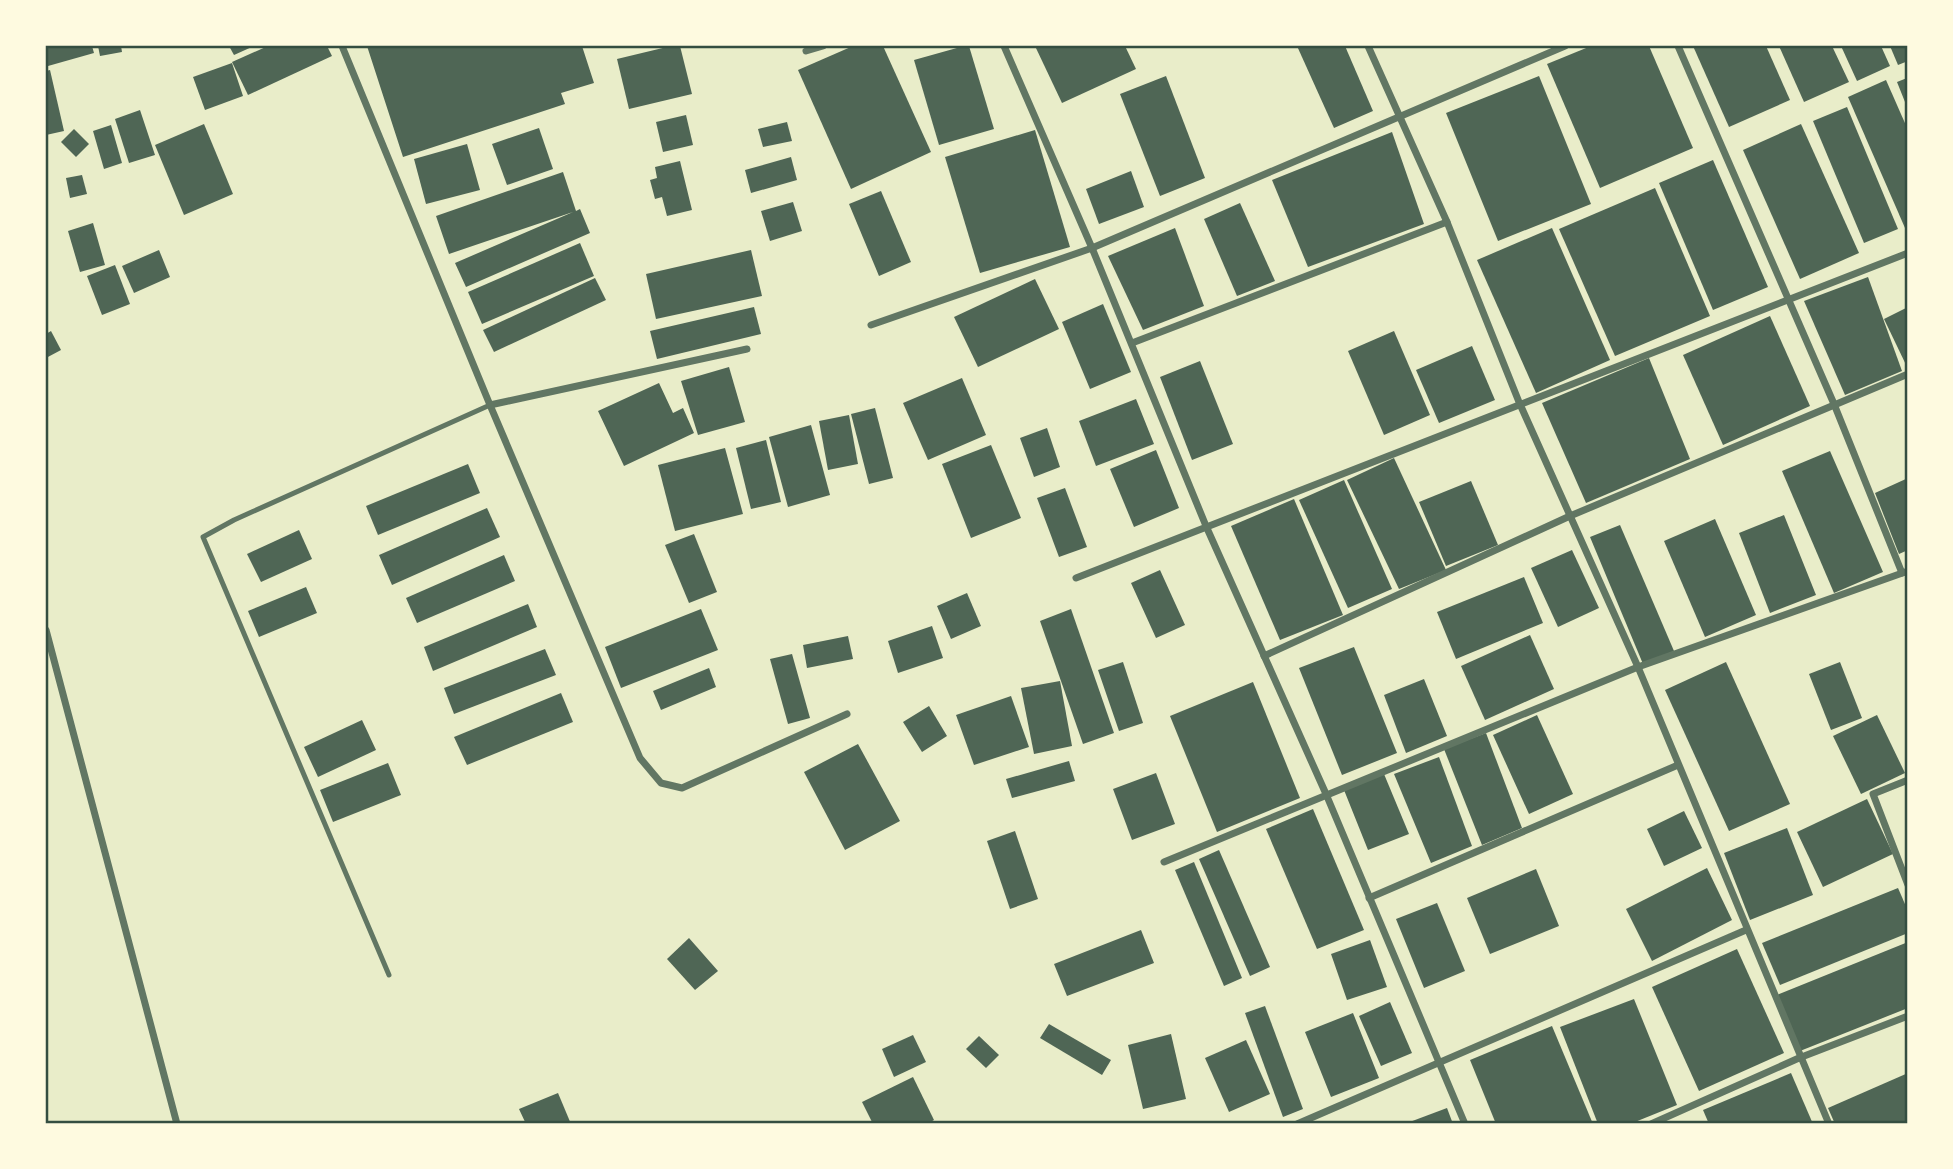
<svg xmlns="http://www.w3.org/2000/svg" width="1953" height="1169" font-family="Mulish,sans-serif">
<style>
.building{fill:#4f6655}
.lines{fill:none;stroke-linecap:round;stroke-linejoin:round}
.service{stroke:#617663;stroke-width:5}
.minor{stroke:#617663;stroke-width:7}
.neatline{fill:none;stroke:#344e41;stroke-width:2.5}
</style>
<rect width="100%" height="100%" fill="#e9edc9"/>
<g class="building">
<path d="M46 46H92L94 53 48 66Z"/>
<path d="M98 46H121L122 52 100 56Z"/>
<path d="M229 46H254L234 55Z"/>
<path d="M268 46H327L332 56 248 95 232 62Z"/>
<path d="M367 46H582L594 83 561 93 565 104 403 157Z"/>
<path d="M671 46H680L692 94 629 109 617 59Z"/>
<path d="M853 46H883L931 152 851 189 798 70Z"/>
<path d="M964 46H969L994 129 939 145 914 60Z"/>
<path d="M1035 46H1125L1136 69 1062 103Z"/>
<path d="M1297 46H1345L1373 111 1334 128Z"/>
<path d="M1591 46H1649L1693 148 1600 188 1547 64Z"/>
<path d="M1693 46H1766L1790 100 1729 127Z"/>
<path d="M1779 46H1832L1849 82 1804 102Z"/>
<path d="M1841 46H1881L1890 66 1857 81Z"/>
<path d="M1890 46H1908V61L1898 65Z"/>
<path d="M232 63 243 96 205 110 193 77Z"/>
<path d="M50 70 64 131 46 135V71Z"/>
<path d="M1166 76 1205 178 1160 196 1120 94Z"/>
<path d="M1539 76 1591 204 1498 241 1446 113Z"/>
<path d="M1907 78V107L1897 82Z"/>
<path d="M1886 80 1908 130V226L1905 228 1848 97Z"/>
<path d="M1847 107 1898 229 1864 243 1813 121Z"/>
<path d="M140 110 155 155 129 163 115 119Z"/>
<path d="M686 115 693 145 663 152 656 122Z"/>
<path d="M787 122 792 141 763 147 758 129Z"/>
<path d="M204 124 233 194 184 215 155 145Z"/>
<path d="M1801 124 1859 253 1800 279 1743 150Z"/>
<path d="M111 125 122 163 104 169 93 131Z"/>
<path d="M539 128 553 169 507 185 492 144Z"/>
<path d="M74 129 89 144 76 157 61 142Z"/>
<path d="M1035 130 1070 247 980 273 945 157Z"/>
<path d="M1392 132 1424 224 1308 267 1272 180Z"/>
<path d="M467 144 480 190 426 204 414 159Z"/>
<path d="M791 157 797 180 751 193 745 170Z"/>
<path d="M1713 160 1768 287 1713 310 1659 183Z"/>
<path d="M680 161 692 210 667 216 662 197 655 199 650 180 657 178 655 167Z"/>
<path d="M1131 171 1144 207 1099 224 1086 189Z"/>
<path d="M563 172 576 211 580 209 590 233 466 287 455 263 573 212 449 254 436 216Z"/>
<path d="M82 175 87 194 70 198 66 178Z"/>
<path d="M1655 188 1710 316 1615 356 1559 229Z"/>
<path d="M881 191 911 262 879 276 849 204Z"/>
<path d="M793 202 802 231 770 241 761 211Z"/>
<path d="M1240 203 1275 281 1237 296 1204 219Z"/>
<path d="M93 223 105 265 80 272 68 231Z"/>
<path d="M1175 228 1204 306 1143 330 1108 256Z"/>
<path d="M1552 228 1610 360 1536 393 1477 260Z"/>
<path d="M580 243 594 276 482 324 468 292Z"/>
<path d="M159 250 170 277 134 293 122 266Z"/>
<path d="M751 250 762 296 656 319 646 274Z"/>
<path d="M115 265 130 304 102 315 87 276Z"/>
<path d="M1868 277 1902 371 1845 395 1804 301Z"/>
<path d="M595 278 606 300 494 352 483 330Z"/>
<path d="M1035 279 1059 329 978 367 954 317Z"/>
<path d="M1103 304 1131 372 1090 389 1062 322Z"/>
<path d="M754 307 761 334 657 359 650 331Z"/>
<path d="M1906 308 1908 312V369L1884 319Z"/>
<path d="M1770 316 1810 406 1723 445 1683 355Z"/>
<path d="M51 331 61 350 46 358V334Z"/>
<path d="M1394 331 1430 415 1384 435 1348 351Z"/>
<path d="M1472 346 1495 400 1439 423 1416 370Z"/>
<path d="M1649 358 1690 459 1586 503 1542 403Z"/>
<path d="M1200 361 1233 444 1192 460 1160 377Z"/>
<path d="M729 367 745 422 698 435 681 381Z"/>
<path d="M962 378 986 435 928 460 903 403Z"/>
<path d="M659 383 673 413 683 408 694 433 624 466 598 411Z"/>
<path d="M1136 399 1154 444 1096 466 1079 421Z"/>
<path d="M875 408 893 478 869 484 851 414Z"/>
<path d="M849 415 858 464 828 470 819 421Z"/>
<path d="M811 425 830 495 788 507 769 437Z"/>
<path d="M1047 428 1060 467 1034 477 1020 438Z"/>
<path d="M766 440 781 502 751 509 736 448Z"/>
<path d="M991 445 1021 518 971 538 942 464Z"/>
<path d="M725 448 743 514 675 531 658 465Z"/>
<path d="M1156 450 1179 508 1134 527 1110 469Z"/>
<path d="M1830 451 1883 572 1834 593 1782 471Z"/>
<path d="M1394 458 1446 570 1399 589 1347 480Z"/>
<path d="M468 464 480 493 378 535 366 506Z"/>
<path d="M1908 478V550L1899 554 1875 493Z"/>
<path d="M1344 480 1392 589 1348 608 1299 500Z"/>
<path d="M1471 481 1498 545 1446 566 1419 502Z"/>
<path d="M1065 488 1087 547 1059 557 1037 498Z"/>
<path d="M1294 499 1343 615 1280 640 1231 526Z"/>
<path d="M487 508 500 537 392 585 379 555Z"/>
<path d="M1784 515 1816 595 1770 613 1739 533Z"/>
<path d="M1715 519 1756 615 1705 637 1664 541Z"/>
<path d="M1620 525 1674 651 1643 664 1590 537Z"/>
<path d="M299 530 312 559 261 582 247 554Z"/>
<path d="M694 534 717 592 689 603 665 545Z"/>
<path d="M1572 550 1599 608 1558 627 1531 568Z"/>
<path d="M504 555 515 581 417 623 406 598Z"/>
<path d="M1160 570 1185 625 1156 638 1131 583Z"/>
<path d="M1524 577 1543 623 1456 659 1437 612Z"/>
<path d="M306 587 317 613 259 637 248 611Z"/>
<path d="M967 593 981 626 951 639 937 606Z"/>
<path d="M528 604 537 627 433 671 424 647Z"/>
<path d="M701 609 718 650 621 688 605 647Z"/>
<path d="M1071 609 1114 733 1083 744 1040 621Z"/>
<path d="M932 626 943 658 898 673 888 641Z"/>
<path d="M1530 635 1554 689 1485 720 1461 666Z"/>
<path d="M848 636 853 659 807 668 803 645Z"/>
<path d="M1354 647 1397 753 1342 775 1299 668Z"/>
<path d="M545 649 556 675 454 714 444 688Z"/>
<path d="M792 654 810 718 788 724 770 659Z"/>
<path d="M1123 662 1143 723 1119 731 1098 670Z"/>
<path d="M1726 662 1790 804 1729 831 1665 690Z"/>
<path d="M1840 662 1862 718 1831 730 1809 674Z"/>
<path d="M709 668 716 687 661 710 653 691Z"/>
<path d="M1424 679 1447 736 1406 753 1384 695Z"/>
<path d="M1060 681 1072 746 1034 754 1021 688Z"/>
<path d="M1253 682 1300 798 1217 832 1170 716Z"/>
<path d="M561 693 573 722 467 765 454 737Z"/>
<path d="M1011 696 1029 747 974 765 956 715Z"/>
<path d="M929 706 947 736 922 752 903 722Z"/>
<path d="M1537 715 1573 794 1529 814 1493 735Z"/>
<path d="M1877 715 1905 773 1861 794 1833 736Z"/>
<path d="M362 720 376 750 318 777 304 747Z"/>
<path d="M1486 733 1522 828 1482 845 1444 749Z"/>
<path d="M858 744 900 821 845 850 804 772Z"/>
<path d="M1439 757 1472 846 1431 863 1394 774Z"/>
<path d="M1069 761 1075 781 1012 798 1006 779Z"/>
<path d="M388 763 401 795 333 822 320 790Z"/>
<path d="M1156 773 1175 824 1132 840 1113 789Z"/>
<path d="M1384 774 1409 834 1368 850 1344 790Z"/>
<path d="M1867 799 1893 854 1823 887 1797 832Z"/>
<path d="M1313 809 1364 930 1317 949 1266 829Z"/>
<path d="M1684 811 1702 848 1664 866 1647 829Z"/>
<path d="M1787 828 1813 895 1750 920 1724 853Z"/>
<path d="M1015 831 1038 899 1010 909 987 841Z"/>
<path d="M1219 850 1270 967 1250 976 1199 859Z"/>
<path d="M1194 862 1242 978 1224 986 1175 870Z"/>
<path d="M1707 868 1732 920 1652 961 1626 909Z"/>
<path d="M1536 869 1559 926 1490 954 1467 898Z"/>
<path d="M1898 888 1908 911V933L1780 985 1762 943Z"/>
<path d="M1437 903 1465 971 1424 988 1396 919Z"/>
<path d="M1141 930 1154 963 1067 996 1054 964Z"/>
<path d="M689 938 718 971 695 990 667 959Z"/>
<path d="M1370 940 1387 987 1347 1000 1331 954Z"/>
<path d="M1908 942V1008L1800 1051 1777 995Z"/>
<path d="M1737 949 1784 1053 1699 1091 1652 987Z"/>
<path d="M1634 999 1677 1105 1630 1124H1598L1560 1027Z"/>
<path d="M1390 1002 1412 1053 1381 1066 1359 1016Z"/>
<path d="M1265 1006 1303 1109 1283 1117 1245 1013Z"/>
<path d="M1353 1013 1379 1078 1331 1097 1305 1032Z"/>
<path d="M1049 1024 1111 1060 1102 1075 1040 1038Z"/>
<path d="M1552 1026 1593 1124H1496L1470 1060Z"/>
<path d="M1171 1034 1186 1099 1143 1109 1128 1045Z"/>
<path d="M913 1035 926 1062 894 1077 882 1049Z"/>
<path d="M979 1036 999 1055 986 1068 966 1049Z"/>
<path d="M1246 1040 1270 1094 1229 1112 1205 1058Z"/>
<path d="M1791 1073 1813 1124H1709L1703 1110Z"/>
<path d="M1908 1073V1124H1835L1828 1108Z"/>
<path d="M913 1077 934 1120 927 1124H873L862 1102Z"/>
<path d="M558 1093 571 1124H526L519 1109Z"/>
<path d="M1447 1108 1453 1124H1407V1123Z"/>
</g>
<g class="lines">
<path class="service" d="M389 975 203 537 234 520 490 405"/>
<g class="minor">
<path d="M342 46 490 405 640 758 661 783 682 788 847 714"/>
<path d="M1004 46 1092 248 1206 526 1326 794 1465 1124"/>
<path d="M1368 46 1447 222 1519 402 1638 667 1829 1124"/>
<path d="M1678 46 1834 404 1902 573"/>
<path d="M806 51 823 46"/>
<path d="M871 325 1092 248 1565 46"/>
<path d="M1132 343 1447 222"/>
<path d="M490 405 747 349"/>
<path d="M1076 578 1908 253"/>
<path d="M46 630 177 1124"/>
<path d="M1264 656 1570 516 1908 374"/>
<path d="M1908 780 1873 794 1908 885"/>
<path d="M1164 862 1638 667 1908 571"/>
<path d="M1369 898 1678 765"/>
<path d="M1297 1124 1746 930"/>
<path d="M1651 1124 1799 1058 1908 1016"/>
</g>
</g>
<rect width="1953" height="1169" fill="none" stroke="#fefae0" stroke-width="94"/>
<rect x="47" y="47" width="1859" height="1075" class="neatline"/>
</svg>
